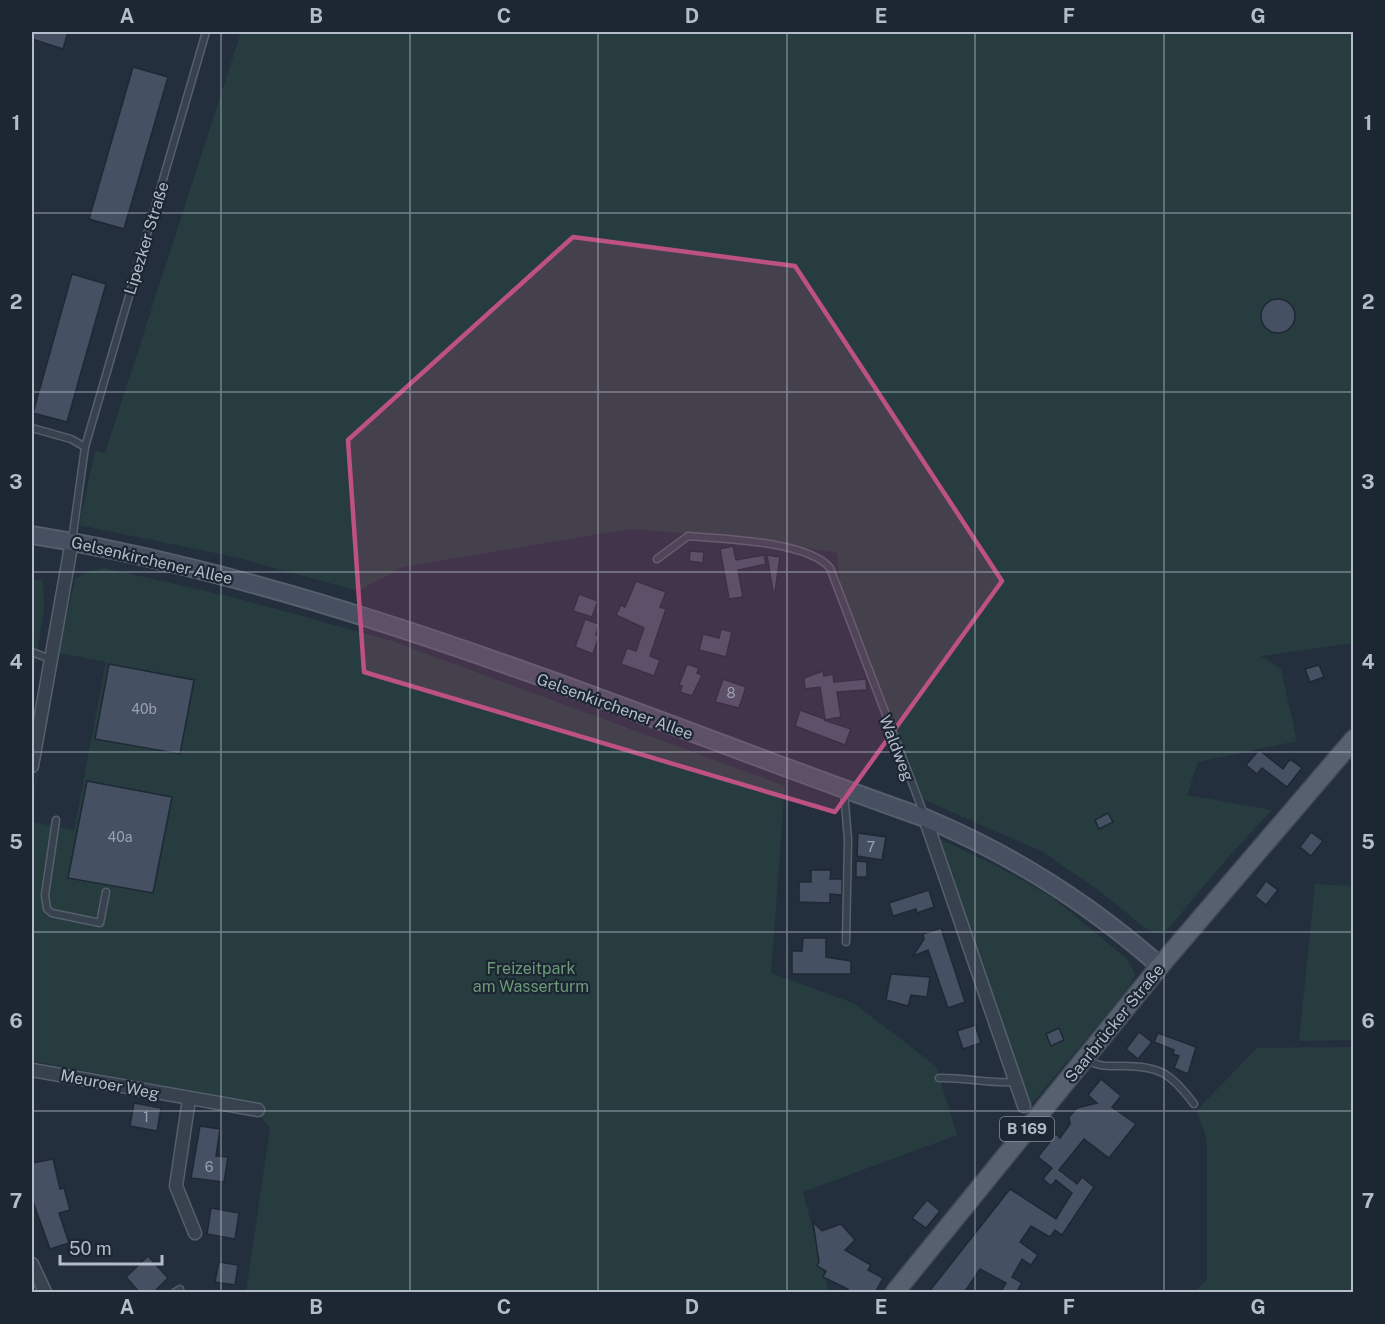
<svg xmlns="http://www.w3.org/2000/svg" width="1385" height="1324" font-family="'Public Sans',sans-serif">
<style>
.green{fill:#263c3f;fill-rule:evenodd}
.building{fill:#455162;stroke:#1f2835;stroke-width:1.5}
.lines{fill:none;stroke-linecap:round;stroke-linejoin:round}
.lane-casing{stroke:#565f6c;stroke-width:9}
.street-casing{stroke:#565f6c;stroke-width:15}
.secondary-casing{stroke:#565f6c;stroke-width:20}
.primary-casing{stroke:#414a57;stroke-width:21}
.lane{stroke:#38414e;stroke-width:6}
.street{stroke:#38414e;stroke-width:12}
.secondary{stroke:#465061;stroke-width:16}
.primary{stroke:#56606e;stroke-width:18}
.marked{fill:#bd5182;fill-opacity:0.2;stroke:#bd5182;stroke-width:4.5;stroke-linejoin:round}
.grid{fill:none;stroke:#b4bcc9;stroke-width:1.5;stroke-opacity:0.55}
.labels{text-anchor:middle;stroke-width:4.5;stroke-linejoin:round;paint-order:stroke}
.number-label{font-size:14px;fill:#98a1af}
.shield{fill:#1d2633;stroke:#878f9c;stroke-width:1.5}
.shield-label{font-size:15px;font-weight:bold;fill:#b4bcc9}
.street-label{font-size:16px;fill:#b4bcc9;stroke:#1d2633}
.park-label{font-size:16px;fill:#6b9a76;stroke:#1d2633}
.neatline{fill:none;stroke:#b4bcc9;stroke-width:2}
.grid-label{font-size:20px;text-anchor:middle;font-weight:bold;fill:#b4bcc9}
</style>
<rect width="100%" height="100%" fill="#242f3e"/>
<g class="green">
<path d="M241 32H1353V643L1261 656 1281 669 1297 741 1198 762 1187 795 1272 810 1229 856 1166 931 1156 933 1145 928 1097 889 1041 851 920 798 841 590 837 553 754 539 629 529 403 567 358 591 239 558 79 525 95 451 105 453Z"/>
<path d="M105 568 236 598 389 640 785 786 771 973 853 1003 936 1066 957 1135 803 1192 829 1292H246L270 1128 261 1117 263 1104 32 1061V822L74 830 106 662 60 653 32 808V800L61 640 75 579 90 571ZM109 664 193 679 179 754 95 738ZM87 781 171 797 153 893 69 877Z"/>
<path d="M32 579 43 581 44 609 32 682Z"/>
<path d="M939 839 999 867 1053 898 1127 959 1135 974 1130 986 1029 1107Z"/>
<path d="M1315 884 1353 886V1040L1299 1041Z"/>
<path d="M1353 1047V1292H1195L1207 1279V1145L1204 1130 1196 1111 1257 1048Z"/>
</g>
<g class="building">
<path d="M32 32H68L63 49 32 39Z"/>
<path d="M133 67 168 77 124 229 89 219Z"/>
<path d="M72 274 106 284 67 422 33 413Z"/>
<circle cx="1278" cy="316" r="17"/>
<path d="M733 546 736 560 764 555 766 564 738 570 743 597 729 599 720 549Z"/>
<path d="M690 551 704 552 703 563 689 561Z"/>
<path d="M767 555 780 557 775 592H773Z"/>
<path d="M636 581 666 592 660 607 666 609 650 656 660 660 654 676 621 664 627 648 636 651 644 628 616 615 621 605 625 607Z"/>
<path d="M579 594 598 601 592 617 573 611Z"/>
<path d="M585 619 599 624 596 635 599 636 593 654 575 647Z"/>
<path d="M721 629 732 632 726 657 699 650 703 634 719 638Z"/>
<path d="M109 664 194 680 180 754 95 739Z"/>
<path d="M687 664 699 668 697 673 702 675 692 696 680 692 682 686 679 685Z"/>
<path d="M1319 665 1324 677 1310 682 1305 669Z"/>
<path d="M823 671 824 676 833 674 834 682 866 679 867 690 837 692 841 717 824 720 851 729 845 745 795 726 800 710 825 719 820 687 805 689 804 678Z"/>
<path d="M723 679 746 687 739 708 715 702Z"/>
<path d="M1259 750 1283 769 1290 759 1302 768 1287 787 1262 768 1257 774 1246 765Z"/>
<path d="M87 781 172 797 153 893 68 878Z"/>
<path d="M1108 813 1113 822 1099 829 1095 820Z"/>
<path d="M1311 832 1323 841 1311 856 1300 847Z"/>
<path d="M858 833 886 837 882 860 857 856Z"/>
<path d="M856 861 867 862V877H856Z"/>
<path d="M811 870H831L830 879H842V895L830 894V903L799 902V882H811Z"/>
<path d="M1266 881 1278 890 1266 905 1255 896Z"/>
<path d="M929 890 934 907 917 913 916 909 893 916 889 903Z"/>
<path d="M941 928 965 1002 948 1008 928 950 913 956 924 939 923 934Z"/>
<path d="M803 938H826V957L851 961V974H792V951H802Z"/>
<path d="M891 974 930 977 927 997 911 995 908 1006 886 1000Z"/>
<path d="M975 1025 981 1043 963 1049 957 1031Z"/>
<path d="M1059 1028 1064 1040 1051 1046 1046 1034Z"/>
<path d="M1139 1032 1152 1042 1138 1059 1126 1049Z"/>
<path d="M1158 1033 1196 1047 1188 1074 1174 1068 1179 1056 1173 1054 1174 1050 1154 1042Z"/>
<path d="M1101 1079 1121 1096 1112 1107 1136 1124 1109 1158 1084 1139 1059 1170 1077 1184 1082 1177 1094 1187 1062 1235 1055 1230 1050 1237 1031 1226 1020 1242 1038 1255 1031 1265 1022 1259 1012 1277 1022 1283 1016 1293H1000L1006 1283 980 1269 964 1293H928L1010 1189 1056 1219 1072 1193 1056 1180 1051 1186 1043 1179 1052 1168 1038 1157 1056 1134 1060 1138 1070 1124 1069 1117 1077 1108 1097 1103 1088 1095Z"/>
<path d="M134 1103 161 1108 157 1131 130 1126Z"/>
<path d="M200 1126 220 1129 216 1156 228 1157 224 1182 191 1178Z"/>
<path d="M53 1159 60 1189 64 1188 70 1210 59 1213 69 1243 50 1249 32 1199V1163Z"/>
<path d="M927 1200 940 1211 926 1228 912 1218Z"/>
<path d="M211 1208 239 1213 235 1239 207 1234Z"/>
<path d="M813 1222 822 1231 841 1224 855 1240 845 1250 871 1265 868 1270 883 1278 875 1293H846L848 1289 823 1277 826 1271 817 1266 819 1262Z"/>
<path d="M148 1256 168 1278 153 1293H140L126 1277Z"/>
<path d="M219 1262 238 1265 235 1285 215 1282Z"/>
</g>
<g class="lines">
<g class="lane-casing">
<g id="lane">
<path d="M32 428 71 439 85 447"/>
<path d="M72 541 85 447 206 32"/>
<path d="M657 559 688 536C723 539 808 541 830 568L924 814"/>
<path d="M32 652 50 659"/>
<path d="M844 791 848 840 846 942"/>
<path d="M56 820 45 895 47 909 52 913 100 923 106 892"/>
<path d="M1088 1060C1099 1067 1107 1066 1119 1066 1159 1065 1171 1073 1194 1104"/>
<path d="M939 1078C965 1077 989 1084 1015 1082"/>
<path d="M175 1292 180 1289"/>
</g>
</g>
<g class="street-casing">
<g id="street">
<path d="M32 766 72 541"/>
<path d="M925 818 1024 1106"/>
<path d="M32 1070 258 1110"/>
<path d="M189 1099 176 1186 195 1233"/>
<path d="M32 1264 45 1292"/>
</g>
</g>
<g class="secondary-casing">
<path id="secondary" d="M32 535C339 585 632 715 925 818 1011 854 1090 904 1160 966"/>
</g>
<g class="primary-casing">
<path id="primary" d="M895 1292 1160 966 1354 739"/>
</g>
<use href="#lane" class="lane"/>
<use href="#street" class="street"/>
<use href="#secondary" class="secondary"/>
<use href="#primary" class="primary"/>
</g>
<path class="marked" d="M573 237 795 266 1002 581 835 812 364 672 348 440Z"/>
<path class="grid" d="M221 32V1292M410 32V1292M598 32V1292M787 32V1292M975 32V1292M1164 32V1292M32 213H1354M32 392H1354M32 572H1354M32 752H1354M32 932H1354M32 1111H1354"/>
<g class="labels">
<g class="number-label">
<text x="731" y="698">8</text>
<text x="144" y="714">40b</text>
<text x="120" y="842">40a</text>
<text x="871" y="852">7</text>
<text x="146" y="1122">1</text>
<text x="209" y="1172">6</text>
</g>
<rect class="shield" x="1000" y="1117" width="54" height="24" rx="4.5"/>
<g class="shield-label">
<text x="1027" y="1134">B 169</text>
</g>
<g class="street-label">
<text transform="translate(146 238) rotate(-73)" y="6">Lipezker Straße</text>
<text transform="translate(152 560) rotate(13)" y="6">Gelsenkirchener Allee</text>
<text transform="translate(615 706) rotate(20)" y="6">Gelsenkirchener Allee</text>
<text transform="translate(897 748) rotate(69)" y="6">Waldweg</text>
<text transform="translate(1114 1023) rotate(-51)" y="6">Saarbrücker Straße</text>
<text transform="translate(110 1084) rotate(11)" y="6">Meuroer Weg</text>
</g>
<g class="park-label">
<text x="531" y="974">Freizeitpark<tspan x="531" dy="18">am Wasserturm</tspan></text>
</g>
</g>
<rect width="1385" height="1324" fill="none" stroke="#1d2633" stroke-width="66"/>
<path d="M60 1255v9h102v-9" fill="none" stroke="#b4bcc9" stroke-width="3"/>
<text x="69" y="1255" font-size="18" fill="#b4bcc9" stroke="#1d2633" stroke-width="4.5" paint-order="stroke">50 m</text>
<rect x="33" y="33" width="1319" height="1258" class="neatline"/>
<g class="grid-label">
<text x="127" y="23">A</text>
<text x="316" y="23">B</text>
<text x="504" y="23">C</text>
<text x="692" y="23">D</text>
<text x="881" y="23">E</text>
<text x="1069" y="23">F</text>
<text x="1258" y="23">G</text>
<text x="16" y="130">1</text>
<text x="1368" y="130">1</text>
<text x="16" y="309">2</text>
<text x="1368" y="309">2</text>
<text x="16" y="489">3</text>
<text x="1368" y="489">3</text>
<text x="16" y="669">4</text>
<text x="1368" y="669">4</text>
<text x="16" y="849">5</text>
<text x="1368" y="849">5</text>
<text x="16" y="1028">6</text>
<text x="1368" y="1028">6</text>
<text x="16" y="1208">7</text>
<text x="1368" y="1208">7</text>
<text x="127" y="1314">A</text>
<text x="316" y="1314">B</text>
<text x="504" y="1314">C</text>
<text x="692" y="1314">D</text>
<text x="881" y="1314">E</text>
<text x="1069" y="1314">F</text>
<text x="1258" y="1314">G</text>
</g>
</svg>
